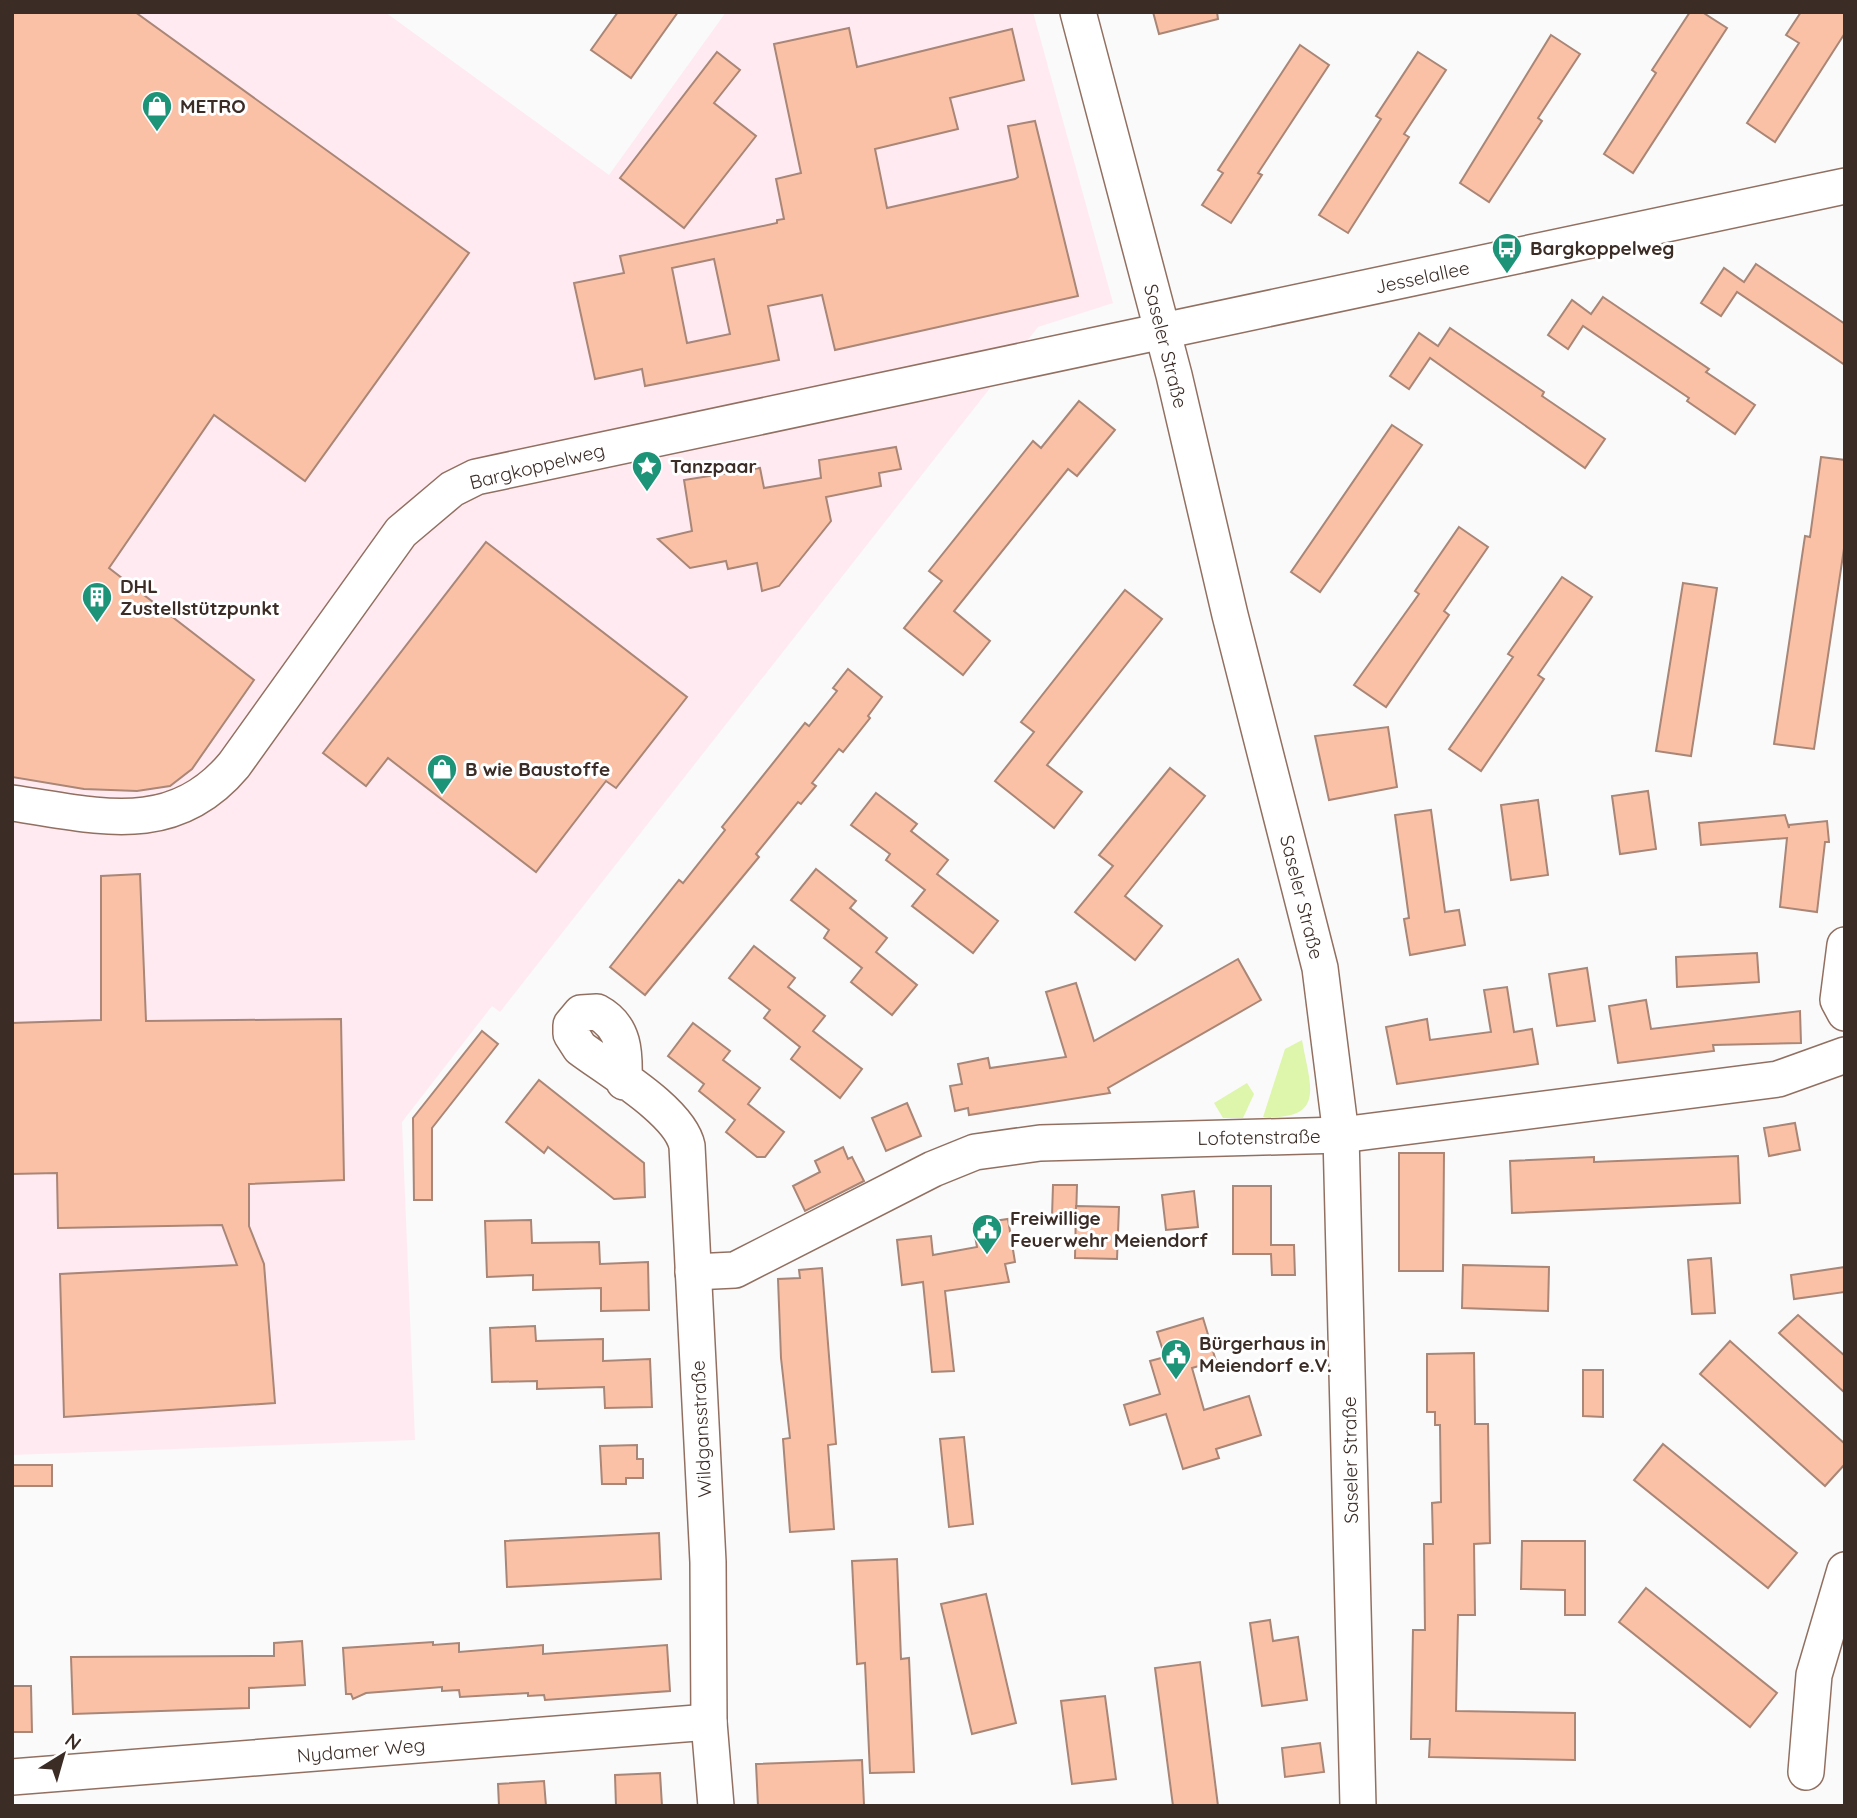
<svg xmlns="http://www.w3.org/2000/svg" width="1857" height="1818" font-family="Quicksand,sans-serif">
<style>
.commercial{fill:#ffeaf1}
.green{fill:#ddf6ac}
.building{fill:#fbc1a7;stroke:#a98676;stroke-width:2;fill-rule:evenodd}
.lines{fill:none;stroke-linecap:round;stroke-linejoin:round}
.minor-casing{stroke:#927061;stroke-width:38}
.minor{stroke:#fff;stroke-width:35}
.labels{text-anchor:middle;stroke-width:6;stroke-linejoin:round;paint-order:stroke}
.poi-label{font-size:19px;font-weight:bold;fill:#3b2c26;stroke:#fff;text-anchor:start}
.street-label{font-size:19px;fill:#3b2c26;stroke:#fff}
</style>
<rect width="100%" height="100%" fill="#fafafa"/>
<path class="commercial" d="M12 12H385L609 175 726 12H1033L1113 303 1038 327 500 1012 492 1006 402 1122 415 1440 12 1455V777L84 789 137 791 170 786 192 769 254 680 109 568Z"/>
<g class="green">
<path d="M1302 1040C1310 1086 1327 1120 1263 1117L1285 1049Z"/>
<path d="M1247 1083 1254 1094 1243 1118H1223L1214 1103Z"/>
</g>
<g class="building">
<path d="M12 12H135L469 253 305 481 214 415 109 568 254 680 192 769 170 786 137 791 84 789 12 777Z"/>
<path d="M618 12H678L631 78 591 50Z"/>
<path d="M1153 12H1217L1218 19 1159 34Z"/>
<path d="M1690 12H1702L1727 28 1633 173 1604 154 1656 73 1652 70Z"/>
<path d="M1801 12H1845V33L1775 142 1747 123 1799 43 1786 35Z"/>
<path d="M849 28 857 67 1012 29 1024 80 950 98 958 129 875 149 887 208 1015 179 1018 177 1008 126 1035 121 1078 296 835 350 822 295 768 306 779 360 645 386 642 369 595 379 574 283 624 273 620 256 777 223V220L784 219 776 179 801 173 774 44ZM714 259 730 334 687 343 672 268Z"/>
<path d="M1551 35 1580 54 1538 118 1542 121 1489 202 1460 183Z"/>
<path d="M1300 45 1329 65 1258 173 1262 175 1231 223 1202 205 1223 173 1218 170Z"/>
<path d="M717 52 740 70 714 103 756 136 684 228 620 178Z"/>
<path d="M1418 52 1446 70 1404 134 1409 137 1348 233 1319 215 1381 119 1376 116Z"/>
<path d="M1756 264 1845 324V365L1737 292 1721 316 1701 303 1724 268 1744 282Z"/>
<path d="M1603 297 1709 369 1706 372 1755 405 1735 434 1687 401 1689 398 1583 326 1568 349 1548 335 1572 300 1591 314Z"/>
<path d="M1450 328 1544 392 1542 396 1605 439 1585 468 1430 358 1409 389 1390 376 1419 333 1438 346Z"/>
<path d="M1079 401 1115 430 1077 476 1068 469 954 611 990 641 963 675 904 628 942 581 929 571 1033 441 1041 448Z"/>
<path d="M1392 425 1422 445 1320 592 1291 572Z"/>
<path d="M896 447 901 469 879 473 881 486 826 497 831 521 779 586 762 591 757 563 728 569 726 561 690 568 658 539 692 531 684 480 760 468 764 488 821 478 819 460Z"/>
<path d="M1821 457 1845 460V542L1814 749 1774 744 1805 536 1810 537Z"/>
<path d="M1459 527 1488 547 1444 611 1449 615 1386 707 1354 685 1419 594 1415 591Z"/>
<path d="M486 542 687 697 616 788 606 781 536 872 388 758 366 786 323 753Z"/>
<path d="M1562 577 1592 597 1538 675 1544 679 1481 771 1449 749 1513 657 1508 654Z"/>
<path d="M1683 583 1717 588 1691 756 1656 751Z"/>
<path d="M1125 590 1162 619 1047 765 1082 792 1054 828 995 781 1034 732 1021 722Z"/>
<path d="M848 669 882 697 868 716 870 718 843 752 839 749 812 783 816 786 801 804 798 802 756 854 759 857 645 995 610 967 679 880 683 883 725 830 722 827 805 723 809 726 837 691 833 688Z"/>
<path d="M1388 727 1397 787 1329 800 1315 736Z"/>
<path d="M1170 768 1205 796 1125 896 1162 926 1135 960 1075 912 1113 866 1099 855Z"/>
<path d="M1648 791 1656 849 1620 854 1612 796Z"/>
<path d="M876 793 917 824 911 831 948 860 937 874 998 921 973 953 912 906 925 890 886 860 890 854 851 825Z"/>
<path d="M1538 800 1548 875 1511 880 1501 805Z"/>
<path d="M1431 810 1445 912 1459 910 1465 945 1410 955 1404 919 1409 918 1395 815Z"/>
<path d="M1785 815 1789 828V825L1827 821 1829 842H1825L1817 912 1780 907 1787 838 1701 845 1699 823Z"/>
<path d="M816 869 856 901 850 908 887 938 876 952 917 985 892 1015 851 982 862 968 824 938 829 930 791 900Z"/>
<path d="M140 874 146 1021 341 1019 344 1180 249 1184V1226L264 1264 275 1403 64 1417 60 1274 237 1265 222 1225 58 1228 57 1173 12 1174V1023L101 1020V876Z"/>
<path d="M754 946 795 978 788 987 825 1016 813 1031 862 1069 840 1098 791 1059 800 1047 764 1018 770 1010 729 978Z"/>
<path d="M1757 953 1759 982 1677 987 1676 957Z"/>
<path d="M1238 959 1261 1000 1108 1088 1110 1093 969 1115 968 1108 955 1111 950 1086 962 1084 958 1064 988 1058 990 1068 1066 1057 1046 992 1076 983 1094 1041Z"/>
<path d="M1587 968 1595 1021 1557 1026 1549 974Z"/>
<path d="M1507 987 1514 1032 1532 1029 1538 1064 1397 1084 1386 1027 1427 1019 1430 1040 1491 1032 1484 990Z"/>
<path d="M1646 1000 1651 1029 1800 1011 1801 1043 1713 1045 1714 1051 1618 1063 1609 1006Z"/>
<path d="M693 1023 730 1051 723 1060 760 1088 748 1104 784 1132 765 1157H757L726 1132 735 1120 699 1091 704 1084 668 1056Z"/>
<path d="M482 1031 498 1044 432 1128V1200H414L413 1118Z"/>
<path d="M539 1080 644 1163 645 1197 614 1199 548 1147 544 1153 506 1122Z"/>
<path d="M907 1103 921 1136 886 1151 872 1118Z"/>
<path d="M1795 1123 1800 1150 1769 1156 1764 1128Z"/>
<path d="M843 1147 848 1159 852 1157 864 1181 805 1211 793 1186 820 1172 815 1161Z"/>
<path d="M1399 1153H1444L1443 1271H1399Z"/>
<path d="M1738 1156 1740 1203 1512 1213 1510 1161 1594 1157V1162Z"/>
<path d="M1053 1185H1077L1076 1218 1052 1217Z"/>
<path d="M1233 1186H1271V1245H1294L1295 1275H1272L1271 1254H1233Z"/>
<path d="M1194 1191 1198 1227 1166 1230 1162 1195Z"/>
<path d="M1076 1206 1119 1207 1117 1259 1075 1258Z"/>
<path d="M1008 1219 1015 1262 1005 1264 1009 1282 945 1291 954 1371 932 1372 923 1282 902 1285 897 1240 931 1236 933 1255 977 1247 973 1224Z"/>
<path d="M531 1220 532 1243 599 1242 600 1264 648 1262 649 1310 601 1311V1288L533 1290V1275L487 1277 485 1221Z"/>
<path d="M1711 1258 1715 1313 1692 1314 1688 1260Z"/>
<path d="M1463 1265 1549 1267 1548 1311 1462 1308Z"/>
<path d="M1845 1267V1292L1794 1299 1791 1275Z"/>
<path d="M822 1268 836 1444 828 1445 834 1529 790 1532 783 1439 790 1438 781 1358 778 1279 800 1278 799 1270Z"/>
<path d="M1798 1315 1845 1356V1393L1779 1333Z"/>
<path d="M1203 1318 1216 1361 1192 1368 1204 1410 1249 1396 1261 1435 1216 1449 1219 1458 1183 1469 1166 1414 1130 1425 1124 1405 1160 1394 1150 1361 1165 1357 1157 1332Z"/>
<path d="M535 1326 536 1341 603 1339V1361L650 1359 652 1407 605 1408 604 1387 537 1389V1381L492 1382 490 1328Z"/>
<path d="M1730 1341 1845 1444V1464L1825 1486 1700 1374Z"/>
<path d="M1474 1353 1475 1424H1488L1490 1543 1474 1544 1475 1615H1458L1456 1711 1575 1713V1760L1429 1757 1430 1739H1411L1413 1630H1425L1424 1544H1433L1432 1503 1441 1502 1440 1425H1435V1412H1427V1354Z"/>
<path d="M1583 1370H1603V1417L1583 1416Z"/>
<path d="M964 1437 973 1524 949 1527 940 1439Z"/>
<path d="M1663 1444 1797 1553 1768 1588 1634 1480Z"/>
<path d="M637 1445V1459H643V1478H626V1484H602L600 1446Z"/>
<rect x="12" y="1465" width="40" height="21"/>
<path d="M659 1533 661 1579 507 1587 505 1541Z"/>
<path d="M1522 1541H1585V1615H1565V1590L1521 1589Z"/>
<path d="M897 1559 901 1659 909 1658 914 1772 870 1773 865 1663 857 1664 852 1561Z"/>
<path d="M1646 1588 1777 1693 1750 1727 1619 1622Z"/>
<path d="M986 1594 1016 1723 972 1734 941 1604Z"/>
<path d="M1270 1620 1273 1641 1298 1637 1307 1700 1262 1706 1250 1623Z"/>
<path d="M302 1641 305 1685 249 1688V1708L73 1714 71 1657 274 1656V1643Z"/>
<path d="M433 1642V1645L459 1643V1652L543 1645V1654L667 1645 670 1691 545 1700 544 1695 528 1696V1693L460 1697 459 1690 442 1691V1687L366 1693 353 1699 351 1694H346L343 1648Z"/>
<path d="M1200 1662 1218 1806H1173L1155 1668Z"/>
<path d="M12 1686H31L32 1732H12Z"/>
<path d="M1105 1696 1116 1779 1072 1784 1061 1701Z"/>
<path d="M1320 1743 1324 1772 1285 1777 1282 1748Z"/>
<path d="M862 1760 864 1805 758 1806 756 1764Z"/>
<path d="M660 1773 662 1806H616L615 1775Z"/>
<path d="M544 1781 546 1806H499L498 1784Z"/>
</g>
<g class="lines">
<g class="minor-casing">
<g id="minor">
<path d="M1078 12 1174 375 1230 615 1320 968 1341 1135 1358 1806"/>
<path d="M12 803C96 815 172 839 234 765L401 532 452 489 476 477 1845 186"/>
<path d="M1845 945 1838 1000 1845 1013"/>
<path d="M624 1082C625 1053 625 1027 597 1012L581 1013 571 1025V1034L580 1048C609 1070 680 1111 687 1146L708 1562 709 1722 716 1806"/>
<path d="M693 1272 735 1270 933 1169 975 1152 1040 1143 1341 1135 1778 1079 1845 1055"/>
<path d="M1806 1772 1814 1675 1845 1570"/>
<path d="M12 1777 709 1722"/>
</g>
</g>
<use href="#minor" class="minor"/>
</g>
<defs>
<g id="shop-pin" transform="scale(1.575)"><path d="M0 17L-7.5 6A9.5 9.5 0 1 1 7.5 6Z" fill="#1d9478" stroke="#fff"/><path d="M-5-2.5h2.3a2.7 3.5 0 0 1 5.4 0H5L5.5 6h-11ZM-1.5-2.5h3a1.5 2.3 0 0 0-3 0Z" fill="#fff"/></g>
<g id="bus-pin" transform="scale(1.575)"><path d="M0 17L-7.5 6A9.5 9.5 0 1 1 7.5 6Z" fill="#1d9478" stroke="#fff"/><path d="M-5-6H5V4H4V6H2V4H-2V6H-4V4H-5ZM-3.5-4V0h7V-4ZM-3.5 1.2v1.5H-2V1.2ZM2 1.2v1.5H3.5V1.2Z" fill="#fff"/></g>
<g id="sight-pin" transform="scale(1.575)"><path d="M0 17L-7.5 6A9.5 9.5 0 1 1 7.5 6Z" fill="#1d9478" stroke="#fff"/><path d="M0-6L1.8-2.2L6-1.7L2.9 1.2L3.7 5.4L0 3.3L-3.7 5.4L-2.9 1.2L-6-1.7L-1.8-2.2Z" fill="#fff"/></g>
<g id="building-pin" transform="scale(1.575)"><path d="M0 17L-7.5 6A9.5 9.5 0 1 1 7.5 6Z" fill="#1d9478" stroke="#fff"/><path d="M-4-6H4V6H1V3H-1V6H-4ZM-2.5-4.3h1.7v1.8h-1.7ZM.8-4.3h1.7v1.8H.8ZM-2.5-1h1.7V.8h-1.7ZM.8-1h1.7V.8H.8Z" fill="#fff"/></g>
<g id="civic-pin" transform="scale(1.575)"><path d="M0 17L-7.5 6A9.5 9.5 0 1 1 7.5 6Z" fill="#1d9478" stroke="#fff"/><path d="M-.6-6.5H3V-4.5H.6V-3L4-1V1h2V6H-6V1h2V-1L-.6-3ZM-1.2 2.5V6h2.4V2.5Z" fill="#fff"/></g>
</defs>
<g fill-rule="evenodd">
<use href="#shop-pin" x="157" y="106"/>
<use href="#bus-pin" x="1507" y="248"/>
<use href="#sight-pin" x="647" y="466"/>
<use href="#building-pin" x="97" y="597"/>
<use href="#shop-pin" x="442" y="769"/>
<use href="#civic-pin" x="987" y="1229"/>
<use href="#civic-pin" x="1176" y="1354"/>
</g>
<g class="labels">
<g class="poi-label">
<text x="180" y="113">METRO</text>
<text x="1530" y="255">Bargkoppelweg</text>
<text x="670" y="473">Tanzpaar</text>
<text x="120" y="593">DHL<tspan x="120" dy="22">Zustellstützpunkt</tspan></text>
<text x="465" y="776">B wie Baustoffe</text>
<text x="1010" y="1225">Freiwillige<tspan x="1010" dy="22">Feuerwehr Meiendorf</tspan></text>
<text x="1199" y="1350">Bürgerhaus in<tspan x="1199" dy="22">Meiendorf e.V.</tspan></text>
</g>
<g class="street-label">
<text transform="translate(1422 277) rotate(-12)" y="7">Jesselallee</text>
<text transform="translate(1166 346) rotate(76)" y="7">Saseler Straße</text>
<text transform="translate(537 466) rotate(-14)" y="7">Bargkoppelweg</text>
<text transform="translate(1302 897) rotate(76)" y="7">Saseler Straße</text>
<text transform="translate(1259 1137) rotate(-1)" y="7">Lofotenstraße</text>
<text transform="translate(701 1429) rotate(-93)" y="7">Wildgansstraße</text>
<text transform="translate(1350 1460) rotate(-91)" y="7">Saseler Straße</text>
<text transform="translate(361 1750) rotate(-5)" y="7">Nydamer Weg</text>
</g>
</g>
<rect width="1857" height="1818" fill="none" stroke="#3b2c26" stroke-width="28"/>
<g transform="translate(63 1755) rotate(37)" stroke="#ffffff" stroke-width="5" paint-order="stroke">
<path d="M0-5L12 26L0 18L-12 26Z" fill="#3b2c26"/>
<text y="-10" font-size="19" font-weight="bold" text-anchor="middle" fill="#3b2c26">N</text>
</g>
</svg>
